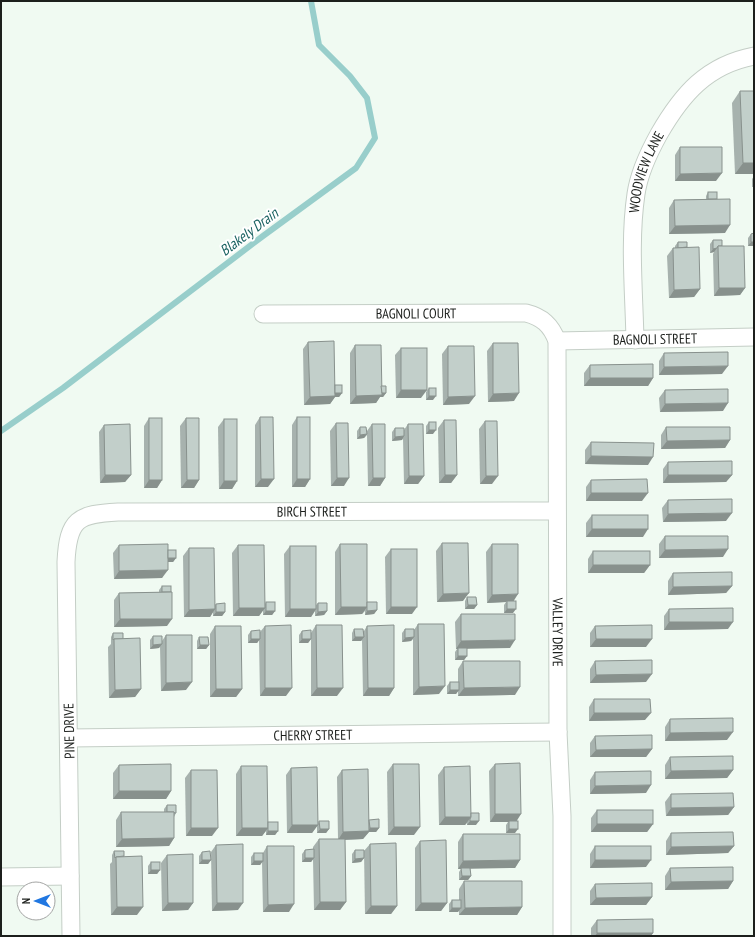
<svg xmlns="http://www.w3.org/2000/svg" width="755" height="937" font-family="'PT Sans Narrow',sans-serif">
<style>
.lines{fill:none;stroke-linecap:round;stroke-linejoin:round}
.stream{stroke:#98cecb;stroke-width:6}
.street-casing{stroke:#c4cec6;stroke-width:19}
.street{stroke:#fff;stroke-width:17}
.wall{fill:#a7b2ae}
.shaded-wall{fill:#88918d}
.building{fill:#c2cfca;stroke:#88918d}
.labels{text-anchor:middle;stroke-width:4;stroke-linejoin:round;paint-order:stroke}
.street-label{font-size:14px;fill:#1c1f1c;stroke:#fff}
.water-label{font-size:15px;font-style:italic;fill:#1a6261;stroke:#fff}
</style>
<rect width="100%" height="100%" fill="#f0faf2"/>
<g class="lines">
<path class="stream" d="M1 431 63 388 263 236 356 168 375 138 367 98 350 76 319 45 311 1"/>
<g class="street-casing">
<g id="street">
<path id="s1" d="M263 314 526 313C542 317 551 325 557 341L558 732 562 816V936"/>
<path id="s2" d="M635 340C634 292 629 241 636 194 639 173 649 152 659 134 682 94 707 65 754 56"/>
<path id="s3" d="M557 341 754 337"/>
<path id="s4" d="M69 738 558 732"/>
<path d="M1 877 70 876"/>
<path id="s5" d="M71 936 66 562C68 519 78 514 118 512L556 511"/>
</g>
</g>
<use href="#street" class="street"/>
</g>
<g class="wall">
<path d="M740 91 754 174H735L732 103Z"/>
<path d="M680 147 716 181H675V155Z"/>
<path d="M754 176V187H752V179Z"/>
<path d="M708 192 717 199 725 233 669 234V208L674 200 706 199V196Z"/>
<path d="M754 233V246H748V238L751 234Z"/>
<path d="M713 240 722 246 745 288 740 295 714 296 713 254 714 252 710 253V244Z"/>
<path d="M678 242 687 247 700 289 694 297 669 298 667 256 673 248H675V246Z"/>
<path d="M308 342 335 385 342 393 339 397H335L330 404 304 405 303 349Z"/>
<path d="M493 343 514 401 488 402 487 351Z"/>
<path d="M355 345 386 393 383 397H380L376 403 350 404V353Z"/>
<path d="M448 346 469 404 443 405 442 354Z"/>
<path d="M401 348 421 398H396L395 355Z"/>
<path d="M664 353 722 374 659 375V361Z"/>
<path d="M590 365 653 378 648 386H584V373Z"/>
<path d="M429 388 433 400H426V392Z"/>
<path d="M665 390 723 411 660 412 659 398Z"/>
<path d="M260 417 268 487H255V425Z"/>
<path d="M297 417 310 479 305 487H292V425Z"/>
<path d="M149 418 162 480 157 488H144V426Z"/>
<path d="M186 418 199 480 194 488H181L180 426Z"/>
<path d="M224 419 237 481 232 489H219L218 427Z"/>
<path d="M444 420 457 475 451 483H439L438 428Z"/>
<path d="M485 421 492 484H480L479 429Z"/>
<path d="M429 422 433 434H426V426Z"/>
<path d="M336 423 344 486H331L330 431Z"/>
<path d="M372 424 385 478 380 486H368L367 435 364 438 357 439V431L360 427 367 431Z"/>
<path d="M408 424 424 476 418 484H404L403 438 402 440 392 441V432L395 428 404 430Z"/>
<path d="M104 425 131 475 125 482 100 483 99 432Z"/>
<path d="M666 427 730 440 725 448 661 449V435Z"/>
<path d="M591 442 648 465 585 464V450Z"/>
<path d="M668 462 732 475 726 482 663 483V469Z"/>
<path d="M591 480 642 501H586V487Z"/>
<path d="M668 500 726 521 663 522 662 508Z"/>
<path d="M592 515 643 537H586V523Z"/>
<path d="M665 536 723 557 659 558V544Z"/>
<path d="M442 543 463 601 437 602 436 551Z"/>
<path d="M340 544 367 602 377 610 374 614 365 615V611L362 614 335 615V552Z"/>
<path d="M492 544 514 601 513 613H504V605L506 602 487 603 486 552Z"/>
<path d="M119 545 168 550 176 558 173 562H168L162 578 114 579 113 553Z"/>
<path d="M238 545 265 604 266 602 275 611 272 615H263V610L259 616H233L232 553Z"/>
<path d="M290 546 316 605 318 603 327 611 324 615 315 616V611L311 617H285L284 554Z"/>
<path d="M189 548 215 605 216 604 225 612 222 616H213V612L210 617H184L183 556Z"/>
<path d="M391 549 412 614H386L385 557Z"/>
<path d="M593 551 650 565 644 573H588V559Z"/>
<path d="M673 573 732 586 726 593 668 595V581Z"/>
<path d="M162 586 171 592 167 626 114 627V600L119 593 159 592V590Z"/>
<path d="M467 597 477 605 474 609H465V601Z"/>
<path d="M669 609 728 629 664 630V616Z"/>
<path d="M461 614 510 648H467V656L464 660H455V652L457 649H456L455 622Z"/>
<path d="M418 624 439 694 413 695V639L411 641 402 642V633L405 629 414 630Z"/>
<path d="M316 625 337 696H311V639L308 643H299V635L302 631 311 633Z"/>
<path d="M215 626 242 689 236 697H210V634Z"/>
<path d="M265 626 286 696H260L259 640 257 643H248V635L251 631 260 632Z"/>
<path d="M367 626 394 688 389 696H363L362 640 361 641H352V633L354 629 364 631Z"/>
<path d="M595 626 646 647H590V633Z"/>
<path d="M113 633 123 639 141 689 135 697 109 698 108 647 111 644V637Z"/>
<path d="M166 635 186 690 161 691 160 646 159 648 150 649V640L153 636 162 641Z"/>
<path d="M199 637 209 645 206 649H197V641Z"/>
<path d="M463 661 515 695 458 696V691L456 694H447V686L450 682H458V669Z"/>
<path d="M595 661 646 682 590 683V669Z"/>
<path d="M594 699 645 720 589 721V707Z"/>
<path d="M670 719 727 740 665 741V727Z"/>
<path d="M595 736 652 749 646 757H590V743Z"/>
<path d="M670 757 733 770 727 778 665 779V765Z"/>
<path d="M393 764 414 835H388L387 772Z"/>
<path d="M495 764 517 821 515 833H506V825L508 822H490L489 771Z"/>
<path d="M119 765 171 791 166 799H113V773Z"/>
<path d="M241 766 268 823V822L278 831 275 835H266V831L262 836H236V774Z"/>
<path d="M444 767 471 813 476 825H467V823L465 825H439L438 775Z"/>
<path d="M291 768 318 823 319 821 329 829 326 833H317V826L312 833H287L286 775Z"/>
<path d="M191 770 212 836H186L185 778Z"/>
<path d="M342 770 369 821V820L379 828 376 832H369L363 839 345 840 346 902 340 910H314L313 859 311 862H302V854L305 850 313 849V847L319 839H338L337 777Z"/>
<path d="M595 772 646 793 590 794V780Z"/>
<path d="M671 794 734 807 728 815 666 816 665 802Z"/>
<path d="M167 805 176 813 174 817V838L169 846 116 847V820L121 812H164V809Z"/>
<path d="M597 810 653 824 647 832H591V818Z"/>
<path d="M671 833 734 846 728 853 666 855V841Z"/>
<path d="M463 834 520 860 515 868H470L471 876 468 880H459V872L461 869H458V842Z"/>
<path d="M420 841 447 903 441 911H415V848Z"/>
<path d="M370 844 397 906 391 914H365L364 851Z"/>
<path d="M216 845 238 910 212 911 211 852Z"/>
<path d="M267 846 289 912H263L262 862 260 865H251V857L254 853H263Z"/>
<path d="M595 846 646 867 590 868V854Z"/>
<path d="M355 850 364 858 361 862 352 863V854Z"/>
<path d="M114 851 124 856 137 915H111L110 864 112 862V855Z"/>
<path d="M202 852 211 860 208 864H199V856Z"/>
<path d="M167 855 193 903 188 910 162 911 161 863Z"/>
<path d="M151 862 160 870 157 874H148V866Z"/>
<path d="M670 868 733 881 728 889 665 890V876Z"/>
<path d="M464 881 522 907 517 915H459V910L458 912H449V904L452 900H459V889Z"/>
<path d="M595 884 652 897 646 905H590V891Z"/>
<path d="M597 920 653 933 651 936H591V928Z"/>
</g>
<g class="shaded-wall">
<path d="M743 163H754V174H735Z"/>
<path d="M722 173 716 181H675L680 174Z"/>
<path d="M730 225 725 233 669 234 675 226Z"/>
<path d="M751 242H754V246H748Z"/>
<path d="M717 248 714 252 710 253 713 249Z"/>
<path d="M719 288H745L740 295 714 296Z"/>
<path d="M700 289 694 297 669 298 674 290Z"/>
<path d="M728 366 722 374 659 375 664 367Z"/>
<path d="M590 378H653L648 386H584Z"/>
<path d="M401 390H427L421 398H396Z"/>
<path d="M335 393H342L339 397H335L330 404 304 405 310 397Z"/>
<path d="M380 393H386L383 397H380L376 403 350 404 356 396Z"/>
<path d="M519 393 514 401 488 402 493 394Z"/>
<path d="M429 396H436L433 400H426Z"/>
<path d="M475 396 469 404 443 405 448 397Z"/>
<path d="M728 403 723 411 660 412 665 404Z"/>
<path d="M429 430H436L433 434H426Z"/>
<path d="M367 434 364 438 357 439 360 435Z"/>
<path d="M404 436 402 440 392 441 395 437Z"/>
<path d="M730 440 725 448 661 449 667 441Z"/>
<path d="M591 456 653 457 648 465 585 464Z"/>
<path d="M105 475H131L125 482 100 483Z"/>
<path d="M445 475H457L451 483H439Z"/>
<path d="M668 475H732L726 482 663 483Z"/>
<path d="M409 476H424L418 484H404Z"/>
<path d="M486 476H498L492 484H480Z"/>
<path d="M337 478H349L344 486H331Z"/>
<path d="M373 478H385L380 486H368Z"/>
<path d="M261 479H274L268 487H255Z"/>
<path d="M297 479H310L305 487H292Z"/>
<path d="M149 480H162L157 488H144Z"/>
<path d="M187 480H199L194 488H181Z"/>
<path d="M224 481H237L232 489H219Z"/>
<path d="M591 493H648L642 501H586Z"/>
<path d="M732 513 726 521 663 522 668 514Z"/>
<path d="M592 529H648L643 537H586Z"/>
<path d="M728 549 723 557 659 558 665 550Z"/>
<path d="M167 558H176L173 562H164Z"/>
<path d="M593 565H650L644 573H588Z"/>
<path d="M168 570 162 578 114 579 119 571Z"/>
<path d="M732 586 726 593 668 595 673 587Z"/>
<path d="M469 593 463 601 437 602 443 594Z"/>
<path d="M518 594 513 602 507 601 506 602 487 603 492 595Z"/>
<path d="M468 605H477L474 609H465Z"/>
<path d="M341 607H367L362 614 335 615Z"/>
<path d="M391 607H417L412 614H386Z"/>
<path d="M239 608H265L259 616H233Z"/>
<path d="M215 609 210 617H184L189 610Z"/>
<path d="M290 609H316L311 617H285Z"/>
<path d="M507 609H516L513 613H504Z"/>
<path d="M377 610 374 614 365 615 367 611Z"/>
<path d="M266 611H275L272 615H263Z"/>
<path d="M327 611 324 615 315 616 318 612Z"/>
<path d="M216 612H225L222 616H213Z"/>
<path d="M120 619H172L167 626 114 627Z"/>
<path d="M669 622H733L728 629 664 630Z"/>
<path d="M355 637H364L361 641H352Z"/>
<path d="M414 637 411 641 402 642 405 638Z"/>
<path d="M251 639H260L257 643H248Z"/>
<path d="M302 639H311L308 643H299Z"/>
<path d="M596 639H652L646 647H590Z"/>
<path d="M515 640 510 648 456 649 461 641Z"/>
<path d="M162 644 159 648 150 649 153 645Z"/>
<path d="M200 645H209L206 649H197Z"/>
<path d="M458 656H467L464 660H455Z"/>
<path d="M652 674 646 682 590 683 596 675Z"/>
<path d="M192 682 186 690 161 691 166 683Z"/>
<path d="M445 686 439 694 413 695 419 687Z"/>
<path d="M520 687 515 695 458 696 464 688Z"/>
<path d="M265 688H292L286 696H260Z"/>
<path d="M317 688H343L337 696H311Z"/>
<path d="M368 688H394L389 696H363Z"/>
<path d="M141 689 135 697 109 698 115 690Z"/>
<path d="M216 689H242L236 697H210Z"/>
<path d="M450 690H459L456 694H447Z"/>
<path d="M594 713H651L645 720 589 721Z"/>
<path d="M733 732 727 740 665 741 670 733Z"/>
<path d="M652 749 646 757H590L596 750Z"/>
<path d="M733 770 727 778 665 779 671 771Z"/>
<path d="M651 785 646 793 590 794 595 786Z"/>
<path d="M119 791H171L166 799H113Z"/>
<path d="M734 807 728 815 666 816 671 808Z"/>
<path d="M495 814H521L516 822H490Z"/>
<path d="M445 817H471L465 825H439Z"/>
<path d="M470 821H479L476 825H467Z"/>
<path d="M597 824H653L647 832H591Z"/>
<path d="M292 825H318L312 833H287Z"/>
<path d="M394 827H420L414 835H388Z"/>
<path d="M191 828H218L212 836H186Z"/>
<path d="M242 828H268L262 836H236Z"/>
<path d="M370 828H379L376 832H369L363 839 338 840 343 832 367 831Z"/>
<path d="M320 829H329L326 833H317Z"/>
<path d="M509 829H518L515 833H506Z"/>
<path d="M268 831H278L275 835H266Z"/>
<path d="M174 838 169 846 116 847 122 839Z"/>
<path d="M734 846 728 853 666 855 671 847Z"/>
<path d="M305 858H314L311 862H302Z"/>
<path d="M364 858 361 862 352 863 355 859Z"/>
<path d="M202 860H211L208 864H199Z"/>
<path d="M520 860 515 868 458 869 463 861Z"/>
<path d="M595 860H651L646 867 590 868Z"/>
<path d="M254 861H263L260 865H251Z"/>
<path d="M151 870H160L157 874H148Z"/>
<path d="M462 876H471L468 880H459Z"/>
<path d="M733 881 728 889 665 890 671 882Z"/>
<path d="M652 897 646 905H590L596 898Z"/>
<path d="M320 902H346L340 910H314Z"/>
<path d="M168 903H193L188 910 162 911Z"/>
<path d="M217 903H243L238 910 212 911Z"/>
<path d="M421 903H447L441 911H415Z"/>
<path d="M294 904 289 912H263L268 905Z"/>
<path d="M371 906H397L391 914H365Z"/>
<path d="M117 907H143L137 915H111Z"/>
<path d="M522 907 517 915H459L465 908Z"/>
<path d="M452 908H461L458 912H449Z"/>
<path d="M597 933H653L651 936H595Z"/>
</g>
<g class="building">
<path d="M740 91H754V163H743Z"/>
<path d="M680 147H722V173L680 174Z"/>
<rect x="708" y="192" width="9" height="7"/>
<path d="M730 199V225L675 226 674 200Z"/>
<path d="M754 233V242H751V234Z"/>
<path d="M713 240H722V246H718L717 248 713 249Z"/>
<path d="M678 242H687V247L678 248Z"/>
<path d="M718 246H744L745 288H719Z"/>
<path d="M699 247 700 289 674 290 673 248Z"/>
<path d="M334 341 335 396 310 397 308 342Z"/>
<path d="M493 343H518L519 393 493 394Z"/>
<path d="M355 345H381L382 395 356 396Z"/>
<path d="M448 346H474L475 396 448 397Z"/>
<rect x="401" y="348" width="26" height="42"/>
<path d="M728 352V366L664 367V353Z"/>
<path d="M653 364V378H590V365Z"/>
<rect x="335" y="385" width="7" height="8"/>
<path d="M381 386H386V393H382Z"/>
<rect x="429" y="388" width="7" height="8"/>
<path d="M728 389V403L665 404V390Z"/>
<path d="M260 417H273L274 479H261Z"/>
<rect x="297" y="417" width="13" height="62"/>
<rect x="149" y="418" width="13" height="62"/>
<path d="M186 418H199V480H187Z"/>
<rect x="224" y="419" width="13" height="62"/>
<path d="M444 420H456L457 475H445Z"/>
<path d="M485 421H497L498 476H486Z"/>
<rect x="429" y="422" width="7" height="8"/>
<path d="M336 423H348L349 478H337Z"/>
<path d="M130 424 131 475H105L104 425Z"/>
<path d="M372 424H385V478H373Z"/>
<path d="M408 424H423L424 476H409Z"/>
<path d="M360 427H366L367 434 360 435Z"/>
<path d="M666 427H730V440L667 441Z"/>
<path d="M395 428H404V436L395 437Z"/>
<path d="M591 442 654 443 653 457 591 456Z"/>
<path d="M732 461V475H668V462Z"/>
<path d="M647 479 648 493H591V480Z"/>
<path d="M732 499V513L668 514V500Z"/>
<rect x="592" y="515" width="56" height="14"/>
<path d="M665 536H728V549L665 550Z"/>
<path d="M442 543H468L469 593 443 594Z"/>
<path d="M168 544V570L119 571V545Z"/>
<path d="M340 544H367V607H341Z"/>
<path d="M492 544H518V594L492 595Z"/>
<path d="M238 545H264L265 608H239Z"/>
<rect x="290" y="546" width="26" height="63"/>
<path d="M189 548H214L215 609 189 610Z"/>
<rect x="391" y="549" width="26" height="58"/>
<rect x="168" y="550" width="8" height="8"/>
<rect x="593" y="551" width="57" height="14"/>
<path d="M732 572V586L673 587V573Z"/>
<rect x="162" y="586" width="9" height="6"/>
<path d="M172 592V619H120L119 593Z"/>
<path d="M467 597H476L477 605H468Z"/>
<rect x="507" y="601" width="9" height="8"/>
<rect x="266" y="602" width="9" height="9"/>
<path d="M367 602H377V610L367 611Z"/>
<path d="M225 603V612H216V604Z"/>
<path d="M318 603H327V611L318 612Z"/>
<path d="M733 608V622H669V609Z"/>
<path d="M461 614H515V640L461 641Z"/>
<path d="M418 624H444L445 686 419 687Z"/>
<path d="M291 625 292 688H265V626Z"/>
<path d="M316 625H342L343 688H317Z"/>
<path d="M394 625V688H368L367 626Z"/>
<path d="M652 625V639H596L595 626Z"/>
<path d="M215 626H241L242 689H216Z"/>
<path d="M354 629H363L364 637H355Z"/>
<path d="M405 629H414V637L405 638Z"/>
<path d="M260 630V639H251V631Z"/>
<path d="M311 630V639H302V631Z"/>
<path d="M113 633H123V639H114L113 640Z"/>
<path d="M166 635H192V682L166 683Z"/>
<path d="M153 636H162V644L153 645Z"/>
<path d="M199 637H208L209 645H200Z"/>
<path d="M140 638 141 689 115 690 114 639Z"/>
<rect x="458" y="648" width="9" height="8"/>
<path d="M652 660V674L596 675 595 661Z"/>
<path d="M463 661H520V687L464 688Z"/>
<rect x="450" y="682" width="9" height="8"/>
<path d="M594 699H650L651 713H594Z"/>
<path d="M733 718V732L670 733V719Z"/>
<path d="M652 735V749L596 750 595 736Z"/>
<path d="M733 756V770L671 771 670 757Z"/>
<path d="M520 763 521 814H495V764Z"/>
<path d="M171 764V791H119V765Z"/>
<path d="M393 764H419L420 827H394Z"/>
<path d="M241 766H267L268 828H242Z"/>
<path d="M470 766 471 817H445L444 767Z"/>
<path d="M317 767 318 825H292L291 768Z"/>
<path d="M368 769 369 831 343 832 342 770Z"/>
<path d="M191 770H217L218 828H191Z"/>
<path d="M651 771V785L595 786V772Z"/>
<path d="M733 793 734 807 671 808V794Z"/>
<path d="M167 805H176V813H174V812H167Z"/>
<rect x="597" y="810" width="56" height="14"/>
<path d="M121 812H174V838L122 839Z"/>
<path d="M471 813H479V821H470V819L471 817Z"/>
<path d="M379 819V828H370L369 820Z"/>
<path d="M319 821H329V829H320Z"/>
<rect x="509" y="821" width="9" height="8"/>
<rect x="268" y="822" width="10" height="9"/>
<path d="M733 832 734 846 671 847V833Z"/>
<path d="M463 834H520V860L463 861Z"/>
<path d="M319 839H345L346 902H320Z"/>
<path d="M446 840 447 903H421L420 841Z"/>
<path d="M396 843 397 906H371L370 844Z"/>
<path d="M243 844V903H217L216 845Z"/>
<path d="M267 846H294V904L268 905Z"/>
<rect x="595" y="846" width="56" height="14"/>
<path d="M314 849V858H305V850Z"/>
<path d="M355 850H364V858L355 859Z"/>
<path d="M114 851H124V856L116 857 115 858Z"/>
<path d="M210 851 211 860H202V852Z"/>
<rect x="254" y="853" width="9" height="8"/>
<path d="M193 854V903H168L167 855Z"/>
<path d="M142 856 143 907H117L116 857Z"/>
<rect x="151" y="862" width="9" height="8"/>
<path d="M733 867V881L671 882 670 868Z"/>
<path d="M461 868H470L471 876H462Z"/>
<path d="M464 881H522V907L465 908Z"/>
<path d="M652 883V897L596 898 595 884Z"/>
<rect x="452" y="900" width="9" height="8"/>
<path d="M653 919V933H597V920Z"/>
</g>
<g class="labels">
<g class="street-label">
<text dy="5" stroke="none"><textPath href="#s2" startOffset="170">WOODVIEW LANE</textPath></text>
<text dy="5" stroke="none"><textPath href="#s1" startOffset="153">BAGNOLI COURT</textPath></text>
<text dy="5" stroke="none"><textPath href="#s3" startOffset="98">BAGNOLI STREET</textPath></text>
<text dy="5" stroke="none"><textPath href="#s5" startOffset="653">BIRCH STREET</textPath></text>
<text dy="5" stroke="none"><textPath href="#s1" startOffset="598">VALLEY DRIVE</textPath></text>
<text transform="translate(69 731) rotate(-91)" y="5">PINE DRIVE</text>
<text dy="5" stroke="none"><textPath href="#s4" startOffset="244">CHERRY STREET</textPath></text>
</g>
<g class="water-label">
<text transform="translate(249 232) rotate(-37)" y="5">Blakely Drain</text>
</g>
</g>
<rect width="755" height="937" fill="none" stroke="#1c1f1c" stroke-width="4"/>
<g transform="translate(36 901) rotate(270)"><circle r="19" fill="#ffffff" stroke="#a4a5a4"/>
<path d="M0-3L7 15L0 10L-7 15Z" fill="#2077e1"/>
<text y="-6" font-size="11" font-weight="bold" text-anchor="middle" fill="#1c1f1c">N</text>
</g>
</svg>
